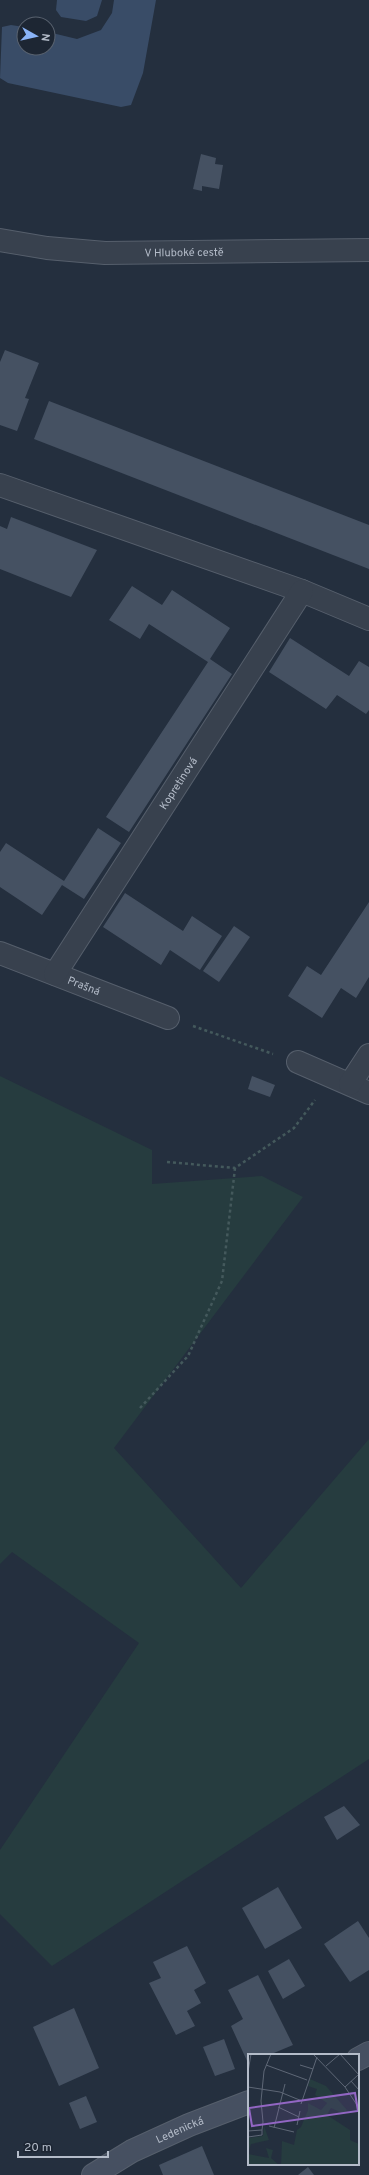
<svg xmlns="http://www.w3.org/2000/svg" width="369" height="2175" font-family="Overpass,sans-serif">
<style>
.green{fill:#263c3f}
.water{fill:#394c67}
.building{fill:#455162}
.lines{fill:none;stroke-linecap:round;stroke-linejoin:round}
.minor-casing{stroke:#565f6c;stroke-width:24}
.secondary-casing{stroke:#565f6c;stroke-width:24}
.path{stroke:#44595c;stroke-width:2.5;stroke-dasharray:3 3;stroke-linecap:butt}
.minor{stroke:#38414e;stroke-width:22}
.secondary{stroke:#465061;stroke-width:22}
.labels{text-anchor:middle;stroke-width:3;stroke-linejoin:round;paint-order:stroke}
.street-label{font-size:11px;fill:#b4bcc9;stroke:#1d2633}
.inset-road{fill:none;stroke:#5e6776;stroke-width:1}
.view{fill:#9266c3;fill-opacity:0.15;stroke:#9266c3;stroke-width:2}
.inset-edge{fill:none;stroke:#b4bcc9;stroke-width:2}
</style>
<rect width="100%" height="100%" fill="#242f3e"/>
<path class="green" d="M0 1076 152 1150V1184L262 1176 303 1197 114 1448 241 1588 369 1439V1759L52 1966 0 1914V1850L139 1643 12 1552 0 1564Z"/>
<g class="water">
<path d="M57 0H102L97 16 86 21 61 17 56 10Z"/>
<path d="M114 0H156L143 73 131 105 121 107 8 83 0 78 2 27 11 25 24 27V48H48V32L77 39 101 30 112 13Z"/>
</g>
<g class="building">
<path d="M201 154 216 158 215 164 223 165 219 189 202 186V191L193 189Z"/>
<path d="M5 350 39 363 25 398 29 399 17 431 0 425V362Z"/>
<path d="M49 401 369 525V569L34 439Z"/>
<path d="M11 517 97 550 71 597 0 569V526L7 529Z"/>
<path d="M132 586 162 605 172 590 230 628 210 659 232 674 129 832 106 817 208 662 149 624 140 639 109 620Z"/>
<path d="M290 638 349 676 359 661 369 667V710L366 714 337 695 326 709 269 672Z"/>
<path d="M98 828 121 843 84 899 62 885 42 915 0 887V852L6 843 64 881Z"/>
<path d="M125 893 183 931 192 916 222 936 200 970 170 950 161 965 103 927Z"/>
<path d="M369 902V977L356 998 341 988 322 1018 288 996 307 966 321 975Z"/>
<path d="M234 926 250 937 219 982 203 971Z"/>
<path d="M252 1076 275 1085 270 1097 248 1089Z"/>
<path d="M344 1806 360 1825 337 1840 324 1817Z"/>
<path d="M278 1887 302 1928 265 1949 242 1908Z"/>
<path d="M358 1921 369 1938V1970L350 1982 324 1944Z"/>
<path d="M187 1946 206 1983 194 1990 201 2003 187 2011 195 2026 176 2035 149 1983 161 1978 153 1962Z"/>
<path d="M289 1959 305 1986 283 1999 268 1971Z"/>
<path d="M258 1975 293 2045 269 2055H249L248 2063 231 2026 243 2019 228 1990Z"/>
<path d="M74 2008 99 2068 59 2086 33 2027Z"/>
<path d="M224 2039 235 2069 215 2076 203 2047Z"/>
<path d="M86 2096 97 2122 80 2129 69 2103Z"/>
<path d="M202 2146 214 2175H163L159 2165Z"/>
<path d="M308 2167 314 2175H298Z"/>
</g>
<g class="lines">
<g class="minor-casing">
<g id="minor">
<path id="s1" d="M0 240 47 248 105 253 369 250"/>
<path d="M0 485 302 591 369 619"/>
<path id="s2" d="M0 953 168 1018"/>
<path id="s3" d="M55 974 302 591"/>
<path d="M298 1062 369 1093"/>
<path d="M350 1084 369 1055"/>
</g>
</g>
<g class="secondary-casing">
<g id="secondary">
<path d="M358 2059 369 2053"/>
<path id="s4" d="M93 2175 132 2151 189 2125 249 2102"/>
</g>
</g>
<g class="path">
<path d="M193 1026 273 1054"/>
<path d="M167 1162 235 1168 294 1128 315 1100"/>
<path d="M140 1408 188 1356 222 1281 235 1168"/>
</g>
<use href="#minor" class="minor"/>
<use href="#secondary" class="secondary"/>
</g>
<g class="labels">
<g class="street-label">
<text dy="4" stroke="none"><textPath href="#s1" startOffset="185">V Hluboké cestě</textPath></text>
<text dy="4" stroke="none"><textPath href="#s3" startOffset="227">Kopretinová</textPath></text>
<text dy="4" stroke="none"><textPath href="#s2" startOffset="90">Prašná</textPath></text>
<text dy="4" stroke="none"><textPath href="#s4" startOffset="98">Ledenická</textPath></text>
</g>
</g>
<g transform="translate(248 2054)">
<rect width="111" height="111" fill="#242f3e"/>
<path d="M62 25 78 32 99 56 96 60 83 54 79 61 102 76V86L111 90V111H33L34 87 46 91 49 76 53 73 60 56V49L73 56 79 49 67 41 69 35 60 32ZM16 72 21 86 3 90 0 98V84L15 82ZM18 94 25 96 23 104 31 111H0V100L21 104Z" fill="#263c3f"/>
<path class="inset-road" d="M65 0 97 33 111 54M92 0 111 21M18 11 59 26M52 11 65 15M78 12 92 0M0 18 3 0M103 27 111 36M0 33 32 38 54 47M97 33 110 21M53 50 69 3M30 53 51 63M49 71 52 57M21 72 46 78M26 74 37 30M14 76 15 68 13 47 16 17 23 0M0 77 14 76M0 83 14 81V76"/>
<path class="view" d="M107 39 110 57 4 72 1 54Z"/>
<rect width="111" height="111" class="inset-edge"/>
</g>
<g transform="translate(36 36) rotate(98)"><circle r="19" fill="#1d2633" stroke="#59626f"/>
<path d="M0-3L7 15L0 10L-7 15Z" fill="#8ab4f8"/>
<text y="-6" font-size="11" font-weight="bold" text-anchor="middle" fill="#b4bcc9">N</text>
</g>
<path d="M18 2151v6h90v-6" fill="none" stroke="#b4bcc9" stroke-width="2"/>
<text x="24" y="2151" font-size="12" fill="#b4bcc9" stroke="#1d2633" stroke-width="3" paint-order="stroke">20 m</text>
</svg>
